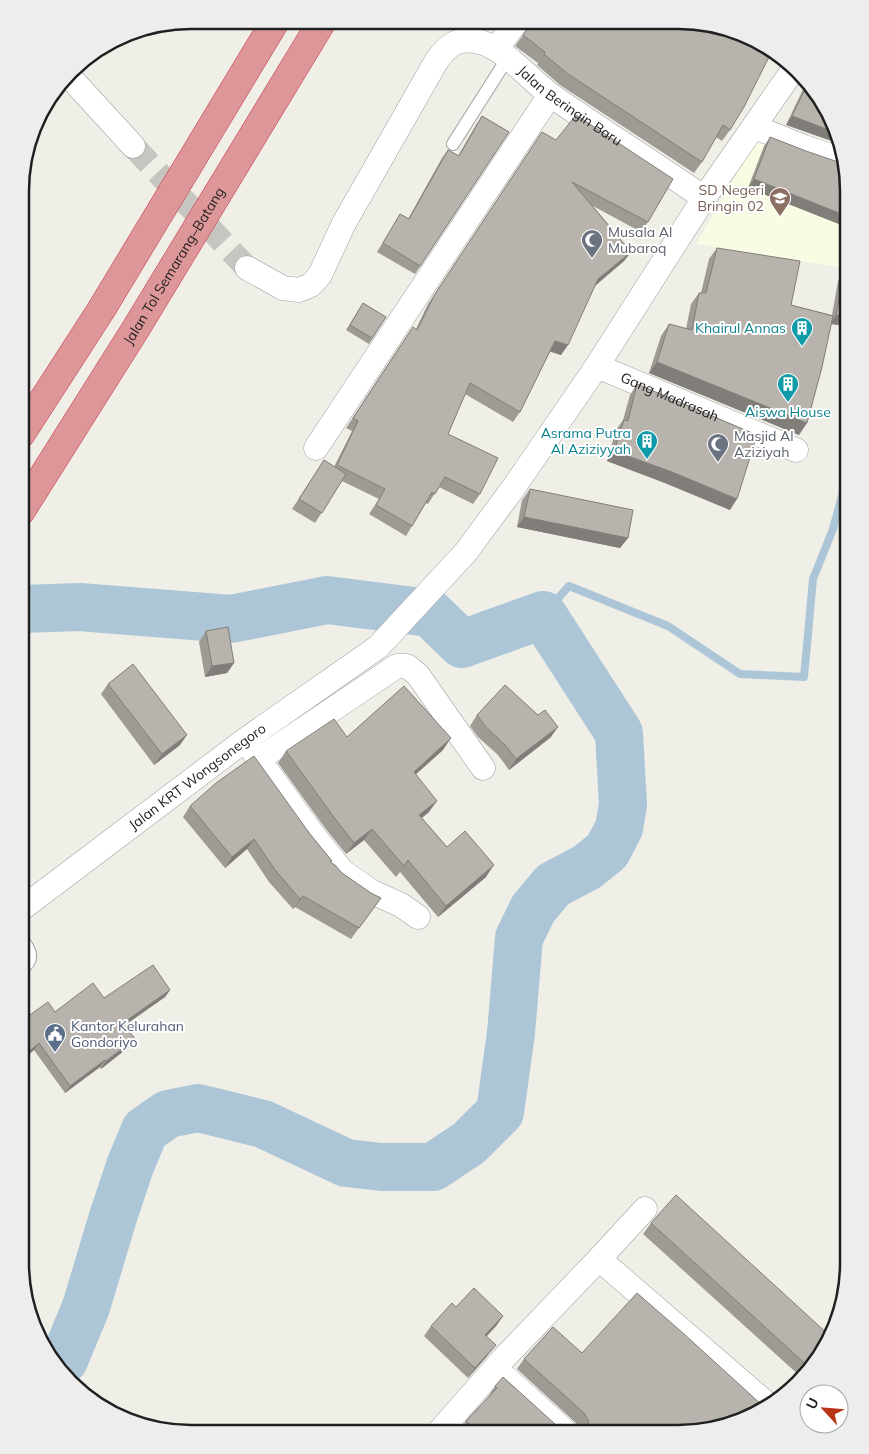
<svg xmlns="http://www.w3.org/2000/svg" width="869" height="1454" font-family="Mulish,sans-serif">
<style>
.education{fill:#f7fce3}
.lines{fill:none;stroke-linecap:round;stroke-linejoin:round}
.stream{stroke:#acc6d8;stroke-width:8}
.river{stroke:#acc6d8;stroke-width:48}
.minor-tunnel{stroke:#c6c5bf;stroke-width:24;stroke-dasharray:24 12;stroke-linecap:butt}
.service-casing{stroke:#a1a1a1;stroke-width:14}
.minor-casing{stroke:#a1a1a1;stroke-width:25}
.motorway-casing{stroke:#c83950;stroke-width:29}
.service{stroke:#fff;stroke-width:12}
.minor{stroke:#fff;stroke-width:24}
.motorway{stroke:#de9798;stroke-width:28}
.wall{fill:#9e9b95}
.shaded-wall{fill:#817e79}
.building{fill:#b8b4ad;stroke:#817e79}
.labels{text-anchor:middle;stroke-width:4;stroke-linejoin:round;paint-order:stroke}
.street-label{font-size:14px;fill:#202020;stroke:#fff}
.education-label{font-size:14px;fill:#785e54;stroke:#fff;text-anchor:end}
.worship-label{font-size:14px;fill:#5b616d;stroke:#fff;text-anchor:start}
.culture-label{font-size:14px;fill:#0d838f;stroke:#fff;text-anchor:end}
.service-label{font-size:14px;fill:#4e5e75;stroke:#fff;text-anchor:start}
.rim{fill:none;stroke:#202020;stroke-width:2.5}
</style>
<rect width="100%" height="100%" fill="#efeee7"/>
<path class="education" d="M758 136 849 191V269L696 244Z"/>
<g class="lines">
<path class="stream" d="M543 615 569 586 668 626 740 674 804 677 813 579 833 529 849 470"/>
<path class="river" d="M21 609 79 607 231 619 327 600 430 613 462 644 543 615 619 733 623 805 619 828 607 851 587 867 553 885 533 909 519 938 511 1033 500 1112 469 1143 433 1167H382L346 1163 263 1124 198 1108 168 1114 145 1130 130 1166 113 1217 86 1307 64 1360 60 1363"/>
<path class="minor-tunnel" d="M133 146 247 268"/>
<g class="service-casing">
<g id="service">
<path d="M453 144 507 59"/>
<path d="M20 971C37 958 30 951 20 936"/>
</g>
</g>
<g class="minor-casing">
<g id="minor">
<path d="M496 49 517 21"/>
<path d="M68 75 133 146"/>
<path d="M755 127 804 147 843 160"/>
<path id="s1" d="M247 268 283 288 299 290 311 285 320 275 343 225 437 60C448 46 455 38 475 41 502 44 529 80 552 96 602 131 654 163 704 198"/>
<path id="s2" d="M597 366 796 450"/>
<path d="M316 448 550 95"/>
<path d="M250 747 314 836 343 872 372 892 401 905 418 917"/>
<path d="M259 759 397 666H407L418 675 483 768"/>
<path id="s3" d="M20 910 245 740 378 647 466 552 514 487 597 366 704 198 793 70"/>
<path d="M599 1259 766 1403"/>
<path d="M495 1368 568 1434"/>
<path d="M438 1433 504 1358 599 1259 645 1209"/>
</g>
</g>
<g class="motorway-casing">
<g id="motorway">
<path d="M21 434 101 310 276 20"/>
<path id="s4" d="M21 511 135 330 323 20"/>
</g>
</g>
<use href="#service" class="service"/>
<use href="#minor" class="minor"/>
<use href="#motorway" class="motorway"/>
</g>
<g class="wall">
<path d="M530 21 701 22 730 130 722 141 716 137 702 162 694 173 560 85 537 65 538 63 515 46 529 27 531 23Z"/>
<path d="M805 85 836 126 786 125Z"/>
<path d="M482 116 509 132 415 274 377 252 400 214 408 219 442 158 448 150 458 156 476 125Z"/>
<path d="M770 137 806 151 849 191V228L748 188 764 146Z"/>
<path d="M536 142 648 222 641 232 593 206 631 252 624 261 595 286 561 355 550 351 520 412 513 422 465 394 448 434 480 494 473 504 439 487 428 504 426 503 412 526 406 536 369 514 379 499 342 481 315 523 292 509 324 460 334 467 352 431 346 428 406 337 416 329 428 304Z"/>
<path d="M849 237V326L831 324 799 435 649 373 661 336 669 324 686 329 691 304 699 293H701L709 259 717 248 791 305 832 315 838 281 843 274Z"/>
<path d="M363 303 386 317 369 344 346 330Z"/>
<path d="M637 384 730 510 665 483 607 461 616 430 623 420 630 395Z"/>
<path d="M530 489 628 538 620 548 517 527 522 500Z"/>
<path d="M206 631 234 663 227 673 205 677 199 642Z"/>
<path d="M108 684 180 745 154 765 101 694Z"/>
<path d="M477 715 551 737 509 770 498 755 478 737 470 726Z"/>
<path d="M347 737 443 750 416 774 429 812 422 818 447 847 486 877 438 917 400 872 396 877 364 840 346 854 325 828 278 763 286 751Z"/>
<path d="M190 806 310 834 332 861 330 862 342 873 371 893 381 898 351 939 295 907 293 909 269 882 247 849 225 868 183 817Z"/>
<path d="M170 990 165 997 125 1025 130 1046 101 1069 100 1067 65 1093 34 1050 20 1062V1022L104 998Z"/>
<path d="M651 1223 814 1367 801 1377 643 1234Z"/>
<path d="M456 1307 503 1316 496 1326 487 1336 488 1355 468 1378 424 1336 431 1326Z"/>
<path d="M582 1353 678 1434H581V1430L577 1424 517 1369 524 1359Z"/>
<path d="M495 1386 566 1434 461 1433 459 1432 466 1421 488 1397Z"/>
</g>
<g class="shaded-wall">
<path d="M792 116 837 133 840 144 786 125Z"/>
<path d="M754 179 849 217V228L748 188Z"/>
<path d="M631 252 624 261 591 289 598 279Z"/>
<path d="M836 315 849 317V326L830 324Z"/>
<path d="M555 341 568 345 561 355 548 351Z"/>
<path d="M657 362 807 423 799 435 649 373Z"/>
<path d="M614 451 672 472 737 499 730 510 665 483 607 461Z"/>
<path d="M524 517 628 538 620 548 517 527Z"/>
<path d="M234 663 227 673 205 677 212 666Z"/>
<path d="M558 727 551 737 509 770 516 759Z"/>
<path d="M187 735 180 745 154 765 162 754Z"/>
<path d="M451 738 443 750 406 783 414 772Z"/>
<path d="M437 801 429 812 411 826 419 815Z"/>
<path d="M372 829 364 840 346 854 354 843Z"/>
<path d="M254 839 247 849 225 868 232 857Z"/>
<path d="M494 865 486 877 438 917 446 906Z"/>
<path d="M303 896 295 907 293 909 300 899Z"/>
<path d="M170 990 165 997 118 1030 123 1023Z"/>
<path d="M135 1039 130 1046 101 1069 106 1061Z"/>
<path d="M39 1043 34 1050 20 1062V1059Z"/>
<path d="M105 1060 100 1067 65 1093 70 1086Z"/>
<path d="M503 1316 496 1326 478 1345 485 1335Z"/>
<path d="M496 1345 488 1355 468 1378 475 1368Z"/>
</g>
<g class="building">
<path d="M534 21 701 22 772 51 744 107 730 130 723 125 702 162 568 74 544 54 545 52 523 35Z"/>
<path d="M806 87 836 126 837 133 792 116Z"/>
<path d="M576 115 673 179 648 222 572 182 631 252 598 279 568 345 555 341 520 412 470 383 448 434 498 458 480 494 445 477 435 494 432 492 412 526 376 505 385 489 337 465 358 421 353 418 413 327 417 330 435 294 542 132 556 140Z"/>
<path d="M482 116 509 132 420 266 383 243 400 214 409 219 448 150 459 156Z"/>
<path d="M770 137 806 151 844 164 849 191V217L754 179Z"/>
<path d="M717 248 800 261 791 305 833 316 822 367 807 423 657 362 669 324 692 330 699 293H706Z"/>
<path d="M849 265V317L836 315 844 272 848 273Z"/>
<path d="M363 303 386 317 372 338 350 325Z"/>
<path d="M637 384 757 435 737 499 672 472 614 451 624 420 628 421Z"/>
<path d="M324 460 346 474 322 513 299 499Z"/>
<path d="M530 489 633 510 628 538 524 517Z"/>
<path d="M228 627 234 663 212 666 206 631Z"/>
<path d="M133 664 187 735 162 754 108 684Z"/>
<path d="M505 685 538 715 545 710 558 727 516 759 505 745 485 726 477 715Z"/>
<path d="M404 686 451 738 414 772 437 801 419 815 447 847 465 831 494 865 446 906 408 860 404 866 372 829 354 843 333 816 286 751 334 719 347 737Z"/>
<path d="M254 756 310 834 332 861 330 862 335 865 342 873 371 893 381 898 359 928 303 896 300 899 276 871 254 839 232 857 190 806 216 783Z"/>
<path d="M153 965 170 990 123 1023 135 1039 106 1061 105 1060 70 1086 39 1043 20 1059V1022L48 1002 55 1012 93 983 104 998Z"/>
<path d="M676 1195 830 1336 814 1367 811 1369 651 1223Z"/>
<path d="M474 1288 503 1316 485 1335 496 1345 475 1368 431 1326 452 1303 456 1307Z"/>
<path d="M637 1293 684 1334 763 1406 743 1421 678 1434H584L586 1432 589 1426 588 1420 584 1413 524 1359 553 1327 582 1353Z"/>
<path d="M503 1377 566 1434 480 1433 466 1421 497 1388 495 1386Z"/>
</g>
<defs>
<g id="school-pin" transform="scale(1.125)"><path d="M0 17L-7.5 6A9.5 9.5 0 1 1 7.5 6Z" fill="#8d6e63" stroke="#fff"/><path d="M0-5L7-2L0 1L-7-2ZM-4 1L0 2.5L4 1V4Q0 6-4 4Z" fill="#fff"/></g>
<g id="mosque-pin" transform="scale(1.125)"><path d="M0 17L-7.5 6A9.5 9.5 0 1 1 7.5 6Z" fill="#6b7280" stroke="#fff"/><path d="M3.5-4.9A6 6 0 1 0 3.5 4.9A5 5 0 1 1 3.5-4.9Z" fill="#fff"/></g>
<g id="building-pin" transform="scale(1.125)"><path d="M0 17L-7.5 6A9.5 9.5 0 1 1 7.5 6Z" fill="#0f9aa8" stroke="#fff"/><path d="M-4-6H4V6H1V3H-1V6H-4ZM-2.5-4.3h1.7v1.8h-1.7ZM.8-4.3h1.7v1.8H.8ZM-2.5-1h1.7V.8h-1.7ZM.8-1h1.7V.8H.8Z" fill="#fff"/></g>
<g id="civic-pin" transform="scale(1.125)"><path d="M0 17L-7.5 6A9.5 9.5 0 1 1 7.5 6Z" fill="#5c6f8a" stroke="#fff"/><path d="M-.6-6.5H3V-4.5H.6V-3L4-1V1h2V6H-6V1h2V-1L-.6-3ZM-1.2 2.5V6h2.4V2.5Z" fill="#fff"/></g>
</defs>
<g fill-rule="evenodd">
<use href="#school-pin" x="780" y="198"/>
<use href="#mosque-pin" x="592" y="240"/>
<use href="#building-pin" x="802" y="328"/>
<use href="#building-pin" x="788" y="384"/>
<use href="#building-pin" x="647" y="441"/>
<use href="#mosque-pin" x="718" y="444"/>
<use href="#civic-pin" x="55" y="1034"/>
</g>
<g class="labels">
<g class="street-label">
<text dy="5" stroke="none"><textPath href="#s1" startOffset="490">Jalan Beringin Baru</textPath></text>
<text dy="5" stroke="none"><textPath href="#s4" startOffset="289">Jalan Tol Semarang–Batang</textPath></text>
<text dy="5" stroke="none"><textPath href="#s2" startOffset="79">Gang Madrasah</textPath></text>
<text dy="5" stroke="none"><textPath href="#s3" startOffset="222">Jalan KRT Wongsonegoro</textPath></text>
</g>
<g class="education-label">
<text x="764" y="195">SD Negeri<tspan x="764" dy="16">Bringin 02</tspan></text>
</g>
<g class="worship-label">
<text x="608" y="237">Musala Al<tspan x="608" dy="16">Mubaroq</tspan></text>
<text x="734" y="441">Masjid Al<tspan x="734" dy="16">Aziziyah</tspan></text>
</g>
<g class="culture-label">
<text x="786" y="333">Khairul Annas</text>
<text x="788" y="417" text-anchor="middle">Aiswa House</text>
<text x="631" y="438">Asrama Putra<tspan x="631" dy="16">Al Aziziyyah</tspan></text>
</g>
<g class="service-label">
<text x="71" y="1031">Kantor Kelurahan<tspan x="71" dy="16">Gondoriyo</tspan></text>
</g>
</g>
<path d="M0 0H869V1454H0ZM191 29H678A162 162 0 0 1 840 191V1263A162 162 0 0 1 678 1425H191A162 162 0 0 1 29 1263V191A162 162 0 0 1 191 29Z" fill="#ededed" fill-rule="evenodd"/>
<path class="rim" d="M191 29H678A162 162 0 0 1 840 191V1263A162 162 0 0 1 678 1425H191A162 162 0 0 1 29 1263V191A162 162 0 0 1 191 29Z"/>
<g transform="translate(824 1409) rotate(296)"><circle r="24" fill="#ffffff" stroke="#a6a6a6"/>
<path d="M0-4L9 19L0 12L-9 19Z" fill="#b93416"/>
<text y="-8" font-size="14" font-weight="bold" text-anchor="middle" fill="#202020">U</text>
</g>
</svg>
